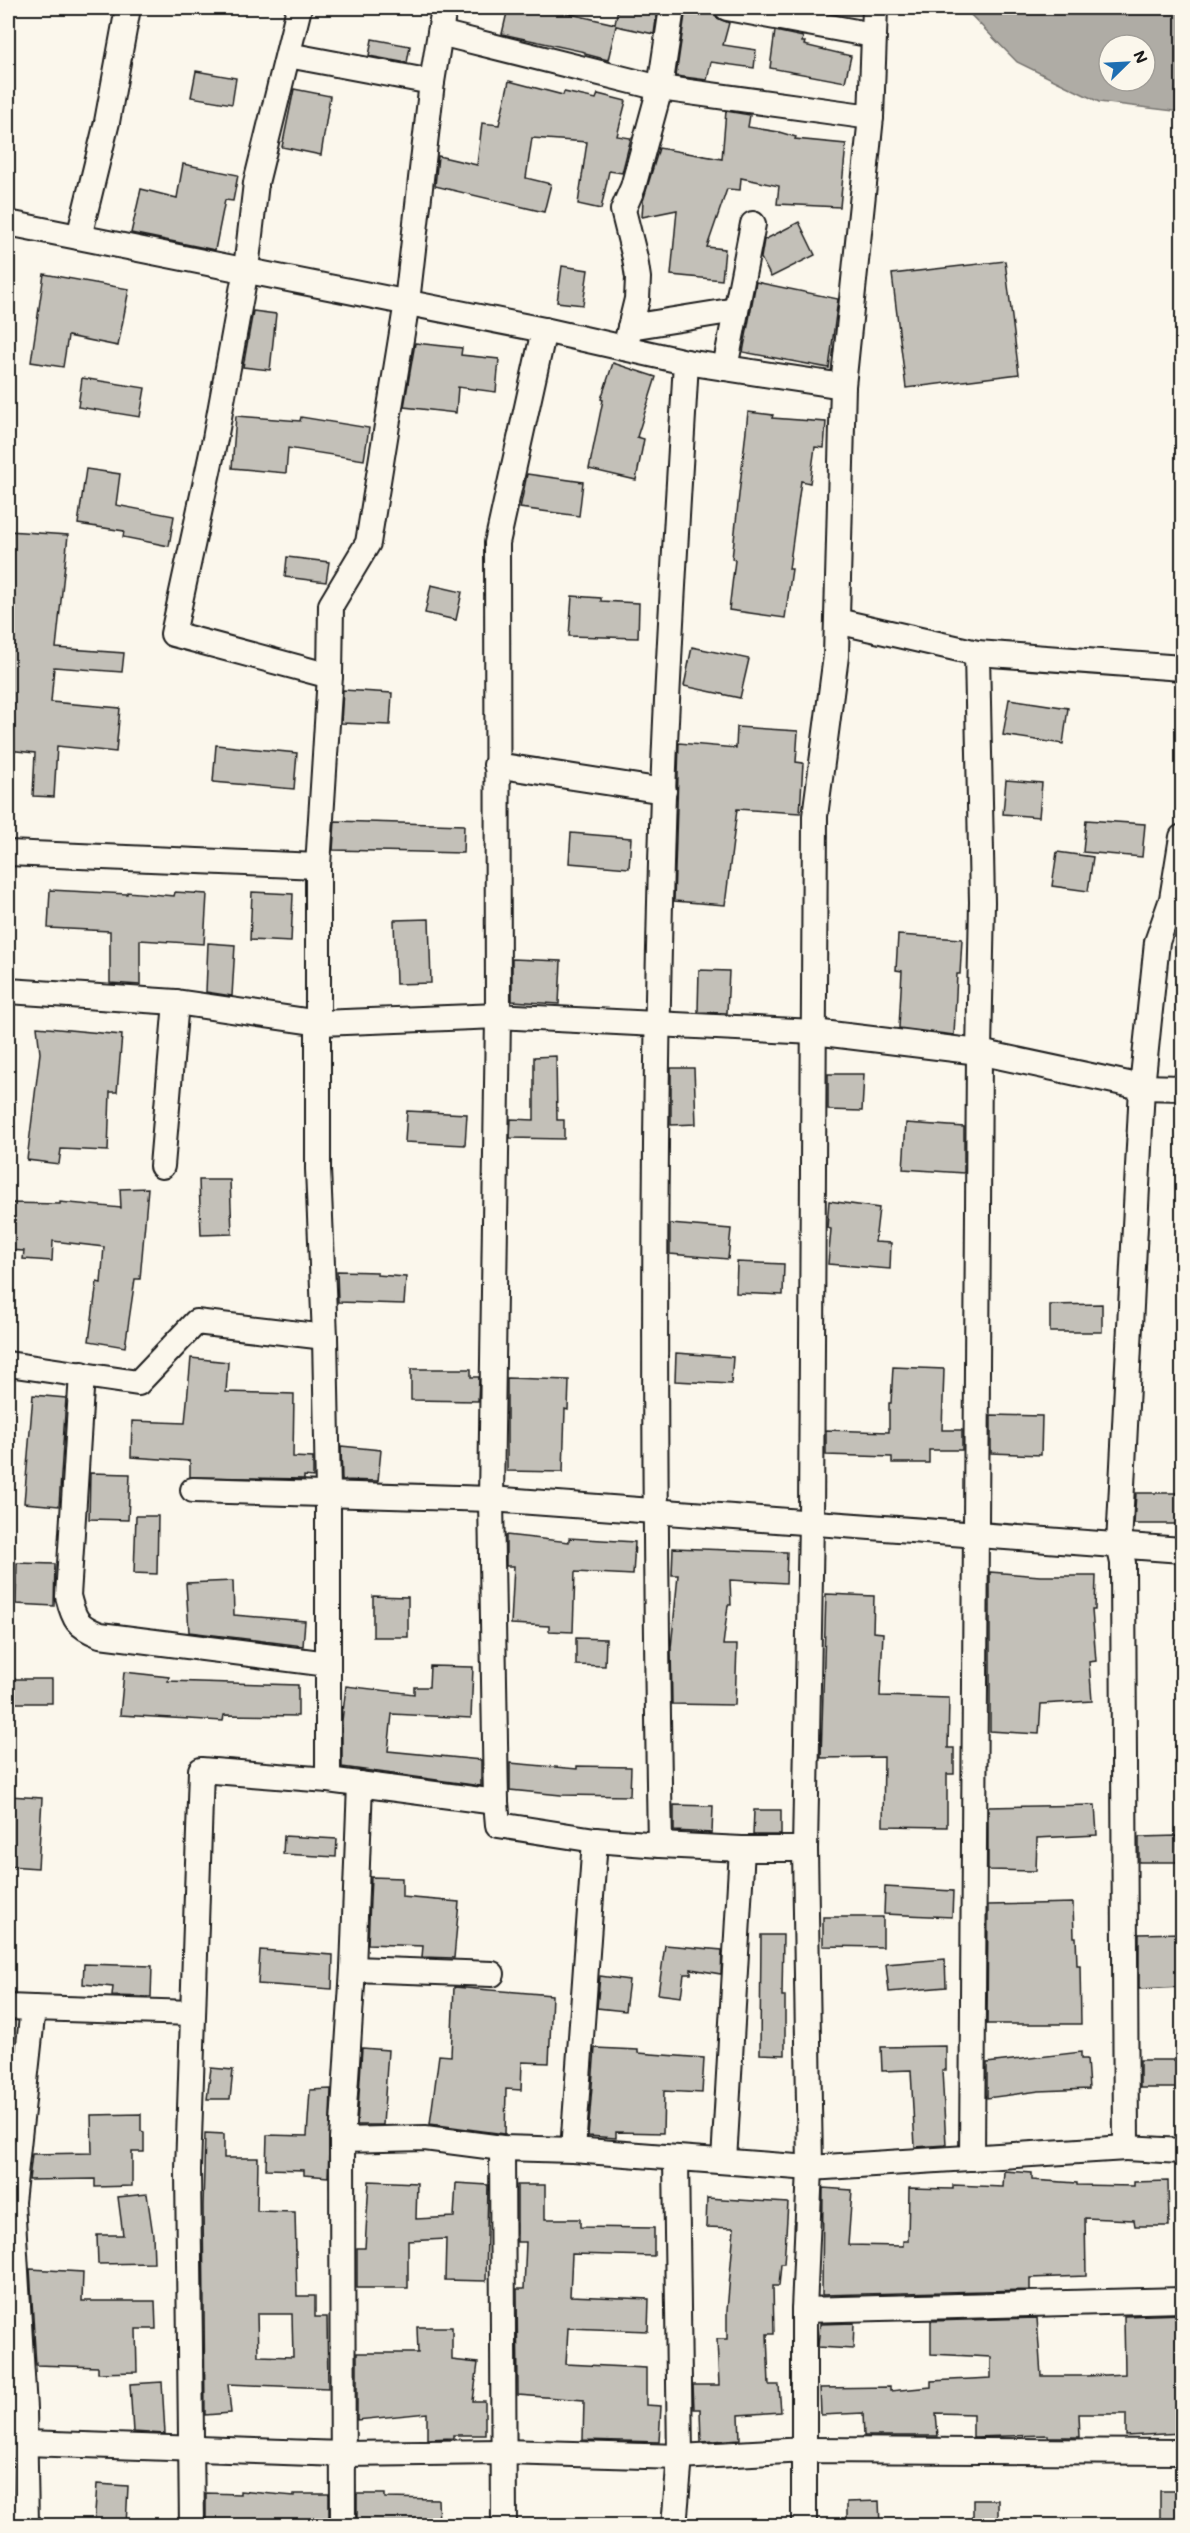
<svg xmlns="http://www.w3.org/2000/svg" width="1190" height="2533" font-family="Mali,sans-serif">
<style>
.water{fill:#afaca5;stroke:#74726e;stroke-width:1.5;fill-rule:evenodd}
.building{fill:#c3c0b8;stroke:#1c1c1c;stroke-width:1.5;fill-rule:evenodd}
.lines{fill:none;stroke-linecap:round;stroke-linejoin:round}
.minor-casing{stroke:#1c1c1c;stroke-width:28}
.minor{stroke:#fbf7ec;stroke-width:24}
</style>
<rect width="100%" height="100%" fill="#fbf7ec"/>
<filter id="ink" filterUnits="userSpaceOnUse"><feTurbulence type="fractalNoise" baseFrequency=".0167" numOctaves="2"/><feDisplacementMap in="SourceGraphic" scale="12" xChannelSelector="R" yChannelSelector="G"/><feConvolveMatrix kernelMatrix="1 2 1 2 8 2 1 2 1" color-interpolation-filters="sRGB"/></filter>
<g filter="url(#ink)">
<path class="water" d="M964 8H1182V112L1099 102 1017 62ZM1109 45H1145V81H1109Z"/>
<g class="building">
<path d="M508 8H544L615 24 618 8H634L657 12 654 34 616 26 608 60 585 54V52L502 34Z"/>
<path d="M686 8H713L717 18 729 23 723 45 756 50 754 68 711 62 707 80 676 76Z"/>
<path d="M775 31 803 37 802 42H805L804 45 851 56 845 82 770 68Z"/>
<path d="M372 39 410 46 407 63 369 56Z"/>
<path d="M196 71 236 78 232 104 191 97Z"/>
<path d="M509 81 563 95 564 92 596 99 598 94 626 101 617 136 631 138 622 173 609 171 601 209 578 204 587 142 532 138 526 178 551 184 544 212 435 186 438 156 477 165 482 123 499 125Z"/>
<path d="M294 89 330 96 321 155 282 147Z"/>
<path d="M726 111 750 115 748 127 779 132 796 137 795 139 846 144 840 207 777 204 779 186 741 178 740 190 727 189 707 247 725 249 722 280 671 275 677 210 642 217 643 201 659 148 722 159Z"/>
<path d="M183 164 238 175 233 201 225 200 215 250 131 233 141 189 177 198Z"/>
<path d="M799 222 815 255 771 277 761 258 764 240Z"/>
<path d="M1005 261 1019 374 906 388 892 274Z"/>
<path d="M562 266 588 270 583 305 557 302Z"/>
<path d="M44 274 129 289 118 346 68 336 63 367 31 362Z"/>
<path d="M756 282 838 299 829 368 743 352Z"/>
<path d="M253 311 276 314 270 370 243 367Z"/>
<path d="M415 343 462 348 461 355 499 359 496 392 458 387 456 413 404 407Z"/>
<path d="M613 363 656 377 637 437 644 439 636 480 589 469 603 400 601 399Z"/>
<path d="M82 378 145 388 140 417 78 407Z"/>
<path d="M748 412 773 415 772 418 826 422 824 448 815 447 810 483 801 481 789 569H792L785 618 729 610 735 560 732 559Z"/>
<path d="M236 416 300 421 301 417 369 428 364 460 288 448 286 473 232 468Z"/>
<path d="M86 469 120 474 116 505 174 516 169 546 123 537 124 531 78 524Z"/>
<path d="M527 474 583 482 579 516 520 508Z"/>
<path d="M8 531 68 535 56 648 124 653 122 672 54 667 51 702 120 708 116 752 57 746 54 797 33 796 35 753 8 750V652L12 609H8Z"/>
<path d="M287 557 329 562 326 582 285 577Z"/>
<path d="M431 585 462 592 456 620 425 613Z"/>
<path d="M572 596 601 598V601L639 603 638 638 569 636Z"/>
<path d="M692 647 749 659 740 698 684 686Z"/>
<path d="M343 690 392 693 390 725 341 723Z"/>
<path d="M1009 699 1068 708 1063 744 1003 735Z"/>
<path d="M737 727 798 731 796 762 803 763 800 813 737 809 725 905 674 901 679 743 736 748Z"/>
<path d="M216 745 297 753 294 789 213 782Z"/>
<path d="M1006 780 1042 783 1039 817 1003 814Z"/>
<path d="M1086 820 1145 824 1142 857 1083 852Z"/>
<path d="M335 821 464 825 463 853 333 850Z"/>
<path d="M571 833 631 838 629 868 569 863Z"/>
<path d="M1057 852 1093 857 1088 891 1052 886Z"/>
<path d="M50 890 127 894V892L174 896 175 892 207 894 204 944 140 940V985L110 983V931L48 928Z"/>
<path d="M252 892 293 894 291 942 250 940Z"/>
<path d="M429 919 431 983 396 984 394 920Z"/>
<path d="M898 935 962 939 960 974H957L954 1035 899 1028 902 971 896 970Z"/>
<path d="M208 943 235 945 232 996 206 992Z"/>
<path d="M512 959 561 961 559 1004 512 1001Z"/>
<path d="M699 970 729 971 727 1013 698 1012Z"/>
<path d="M37 1027 122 1035 117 1092H110L108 1151 61 1149 59 1164 27 1160 40 1053Z"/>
<path d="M556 1056 557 1120H564V1139L510 1138 511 1119 534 1120V1057Z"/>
<path d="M671 1068H694L696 1124 671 1125Z"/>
<path d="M828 1074H864L862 1111 828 1110Z"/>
<path d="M407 1111 467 1114 465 1145 405 1142Z"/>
<path d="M906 1123 964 1127V1173L903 1169Z"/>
<path d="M199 1180H230L232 1234 201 1235Z"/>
<path d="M148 1188 140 1279H135L125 1347 89 1341 97 1282 101 1283 104 1247 53 1241 52 1261 23 1259 24 1251 8 1250V1203L60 1204V1202L121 1208 120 1189Z"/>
<path d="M829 1201 879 1208 875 1242 891 1243 890 1269 828 1264 831 1229 827 1228Z"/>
<path d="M670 1224 731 1229 728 1259 670 1254Z"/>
<path d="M737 1262 784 1264 783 1295 736 1293Z"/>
<path d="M337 1271 377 1272V1275L406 1277 404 1304 338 1302Z"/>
<path d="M1102 1304V1332H1050V1305Z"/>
<path d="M676 1353 733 1357 731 1384 675 1381Z"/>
<path d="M191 1358 228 1362 226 1392 294 1394 293 1457 313 1458V1477L304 1476V1479L190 1477V1461L131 1457 132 1421 185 1423Z"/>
<path d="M893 1367 944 1369 942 1430H962V1450H929V1463H892V1457L826 1455V1430L889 1432V1403H891Z"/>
<path d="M411 1369H471V1377H479L478 1401 411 1400Z"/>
<path d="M507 1378 569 1380 568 1410 565 1409 563 1472 507 1471Z"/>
<path d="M33 1395 66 1398 59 1506 24 1503Z"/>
<path d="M991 1415 1042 1416 1041 1455 991 1453Z"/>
<path d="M341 1446 381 1450 378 1481 342 1480Z"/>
<path d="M90 1473 130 1474 128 1520 89 1519Z"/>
<path d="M1136 1493H1181V1524H1134Z"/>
<path d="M136 1516H158L157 1574 134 1573Z"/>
<path d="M506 1535 569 1542V1538L635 1542 633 1575 575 1572 573 1632 549 1631V1626L511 1624 514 1566H506Z"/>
<path d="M673 1548 787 1552 786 1583 730 1580 731 1605H728L723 1645H737L735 1705 672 1704 671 1648 678 1575H672Z"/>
<path d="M17 1563 55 1564 54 1606 16 1604Z"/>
<path d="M990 1572 1040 1576H1096L1095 1610H1092L1096 1661 1089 1662 1092 1701 1041 1704 1039 1734 990 1731Z"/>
<path d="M233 1581 234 1615 305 1621 303 1646 189 1632 186 1583Z"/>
<path d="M826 1594 874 1596 873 1632 883 1633 880 1696 949 1698 948 1748H954V1774H947V1827L883 1826 884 1757 821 1758Z"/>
<path d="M373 1596 408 1597V1637H373Z"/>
<path d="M576 1638 606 1639 605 1666 576 1665Z"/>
<path d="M430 1666 473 1667 471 1718 392 1714 388 1751 481 1760V1786L342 1767V1721L346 1686 414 1694V1687H429Z"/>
<path d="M124 1672 169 1677 168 1681 298 1685V1716L224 1715 223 1721 120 1715Z"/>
<rect x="13" y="1679" width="39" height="24"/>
<path d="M510 1763 577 1769V1766L631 1767 630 1796 561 1795 510 1790Z"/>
<path d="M8 1796 42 1798 38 1868 8 1866Z"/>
<path d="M674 1805 713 1806 712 1833 674 1831Z"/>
<path d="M1095 1805 1097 1835 1037 1838 1036 1871 988 1870V1807Z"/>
<path d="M754 1810H781V1835H753Z"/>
<path d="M284 1836 337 1839 336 1857 283 1854Z"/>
<path d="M1178 1836 1179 1862H1139V1837Z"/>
<path d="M371 1877 402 1878V1897L459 1902 454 1958 422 1957 423 1946 368 1944Z"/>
<path d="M885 1887 953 1891 952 1917 884 1914Z"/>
<path d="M1073 1903 1074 1937H1076L1077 1965H1080L1081 2024H987L988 1905Z"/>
<path d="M823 1917H883V1947L823 1946Z"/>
<path d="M1182 1933V1987L1139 1989V1934Z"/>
<path d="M761 1935H783L782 1996H785V2055L760 2054Z"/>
<path d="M665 1945 722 1950 721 1974 691 1969V1974H684L681 1997 658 1994Z"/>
<path d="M260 1950 333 1955 332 1989 258 1984Z"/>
<path d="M945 1959 946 1987 889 1992 886 1964Z"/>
<path d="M84 1964 152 1966 151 1997 112 1996 113 1987 83 1984Z"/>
<path d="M600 1976 629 1980 625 2011 597 2008Z"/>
<path d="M454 1987 552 1995 549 2063 522 2062 521 2090 506 2089 505 2134 430 2124 439 2055 451 2056Z"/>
<path d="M946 2046V2070H942L946 2145 915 2147 911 2070 882 2071 881 2047Z"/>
<path d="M362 2048 388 2050 383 2125H357Z"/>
<path d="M595 2048 638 2050V2053L704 2058 702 2093 664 2091 663 2133 616 2132V2138L588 2136Z"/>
<path d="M1081 2052V2059H1087L1089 2089 1039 2091 987 2098V2063Z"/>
<rect x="1140" y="2060" width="42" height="28"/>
<path d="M211 2068 233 2070 230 2099H207Z"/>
<path d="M331 2089 328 2177 304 2175V2170L266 2169 267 2135 307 2136 310 2090Z"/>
<path d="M141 2114V2131L144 2132V2152H132V2186L95 2187V2179L29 2180 32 2154 92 2153 91 2115Z"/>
<path d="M205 2133 224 2134V2158H258L257 2211 295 2212 297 2296H315V2317H327L328 2388 228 2384 231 2413 205 2415 203 2206ZM257 2314H292L293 2357 258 2356Z"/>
<path d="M1004 2171 1032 2173V2180L1077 2183V2185L1134 2186V2182L1168 2181 1169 2226H1135L1134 2220 1085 2218 1086 2276 1030 2278V2290L822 2295 823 2188 852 2190 848 2245 903 2246V2241H908L909 2188 953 2189V2185L1003 2187Z"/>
<path d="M369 2181 417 2183 416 2219 454 2217 456 2183 488 2185 486 2281 445 2280 446 2239 408 2241V2288H357V2248H365Z"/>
<path d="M517 2185H545V2219H580V2227L654 2228V2256L572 2254 570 2296 649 2299 648 2331 568 2328 566 2364 646 2368V2405L661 2406 659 2442 583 2440 584 2400 518 2395 517 2289H524L526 2242H517Z"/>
<path d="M147 2194 153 2235 154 2263 98 2264 97 2235H123L118 2197Z"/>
<path d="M707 2198 788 2203 784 2264H781L779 2286H773L774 2334H767L769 2385H779L781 2412 739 2415 740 2439 701 2442 700 2409H694L693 2385H719L717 2339H727V2311L734 2228 706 2227Z"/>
<path d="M30 2269 83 2272 82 2301H155L156 2329H136L137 2372 98 2373V2367L36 2365Z"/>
<path d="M1182 2314V2433L1126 2436V2414H1079L1080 2437H1048V2435L973 2437V2414L936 2413 938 2436H864L863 2413 821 2415 820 2388 890 2387V2391L931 2387V2381L991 2378V2357L931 2354V2321L1037 2318 1041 2376H1086L1125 2374 1124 2316Z"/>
<path d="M854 2323 853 2349 818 2347 820 2324Z"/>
<path d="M417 2327H452V2360L478 2363 473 2401H485V2435H453V2438L427 2439V2413L357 2420V2353H418Z"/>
<path d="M162 2382 165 2434 133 2432 130 2384Z"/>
<path d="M97 2484 128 2486 126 2526H94Z"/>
<path d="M240 2491 294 2496V2494H329V2526H206V2493L240 2494Z"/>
<rect x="1160" y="2491" width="22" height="35"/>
<path d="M357 2494H385V2498L438 2499 439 2526H357Z"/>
<rect x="973" y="2500" width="25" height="26"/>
<path d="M879 2501 880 2526H847V2502Z"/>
</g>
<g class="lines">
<g class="minor-casing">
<g id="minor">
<path d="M299 8 256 183 246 269 215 439 173 634 330 676"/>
<path d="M727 8 873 35"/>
<path d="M440 33 660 88 871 117"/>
<path d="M288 55 432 82"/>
<path d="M8 223 544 330 686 362C678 506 668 650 663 794 652 1144 654 1494 660 1845L595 1840 498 1825 496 1802"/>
<path d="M79 237 107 122 128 8"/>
<path d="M630 327 736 310"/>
<path d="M625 348 637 299 638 278 635 258 623 210 633 187 660 88 672 8"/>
<path d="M686 362 843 386"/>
<path d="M725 368 753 224"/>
<path d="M837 621 977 653 1182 668"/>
<path d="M496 765 664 791"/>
<path d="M8 853 318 866"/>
<path d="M8 991 176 1002 320 1023 498 1016 814 1032 979 1052 1142 1087 1182 1088"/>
<path d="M162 1166 176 1002"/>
<path d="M8 1364 138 1383 196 1322 325 1337"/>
<path d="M82 1374 68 1596C74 1620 77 1626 100 1635L328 1664"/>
<path d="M193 1490 491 1499 1182 1550"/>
<path d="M328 1780V1492L325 1337 318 1169V866L330 676 331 605 368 543 407 302 432 82 444 8"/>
<path d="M660 1845 742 1849H805"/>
<path d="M353 1969 492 1974"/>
<path d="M8 2007 33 2008"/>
<path d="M342 2140 425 2138 502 2148 573 2150 810 2168 1126 2148 1123 1563 1119 1545 1142 1087 1157 942 1172 899 1182 837"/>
<path d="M502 2148 504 2526"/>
<path d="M1126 2148 1182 2151"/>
<path d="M573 2150 595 1840"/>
<path d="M972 2158 979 1052 982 902 977 653"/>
<path d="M724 2161 742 1849"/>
<path d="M8 2201 12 2202 33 2008 193 2013"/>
<path d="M12 2202 24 2409 26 2526"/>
<path d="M804 2310 1182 2300"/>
<path d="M26 2443 342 2454 503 2452 680 2457 805 2450 1182 2452"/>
<path d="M192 2526 188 2170 201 1770 328 1780 496 1802 491 1499 498 1016 497 543 544 330"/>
<path d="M343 2526 342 2140 353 1969 360 1784"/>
<path d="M674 2526 680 2457 676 2158"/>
<path d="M804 2526V2310L810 2168 805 1849 811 1521 815 816 836 656 843 386 871 117 875 8"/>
</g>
</g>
<use href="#minor" class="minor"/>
</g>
</g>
<rect width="1190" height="2533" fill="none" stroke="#fbf7ec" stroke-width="30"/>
<rect x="15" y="15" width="1160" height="2503" fill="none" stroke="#1c1c1c" stroke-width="2" filter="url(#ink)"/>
<g transform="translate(1127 63) rotate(66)"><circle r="28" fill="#fbf7ec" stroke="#a29f99" stroke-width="1.5"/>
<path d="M0-4.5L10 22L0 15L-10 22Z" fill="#1f6fb2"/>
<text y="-9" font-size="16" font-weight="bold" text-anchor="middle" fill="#1c1c1c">N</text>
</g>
</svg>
